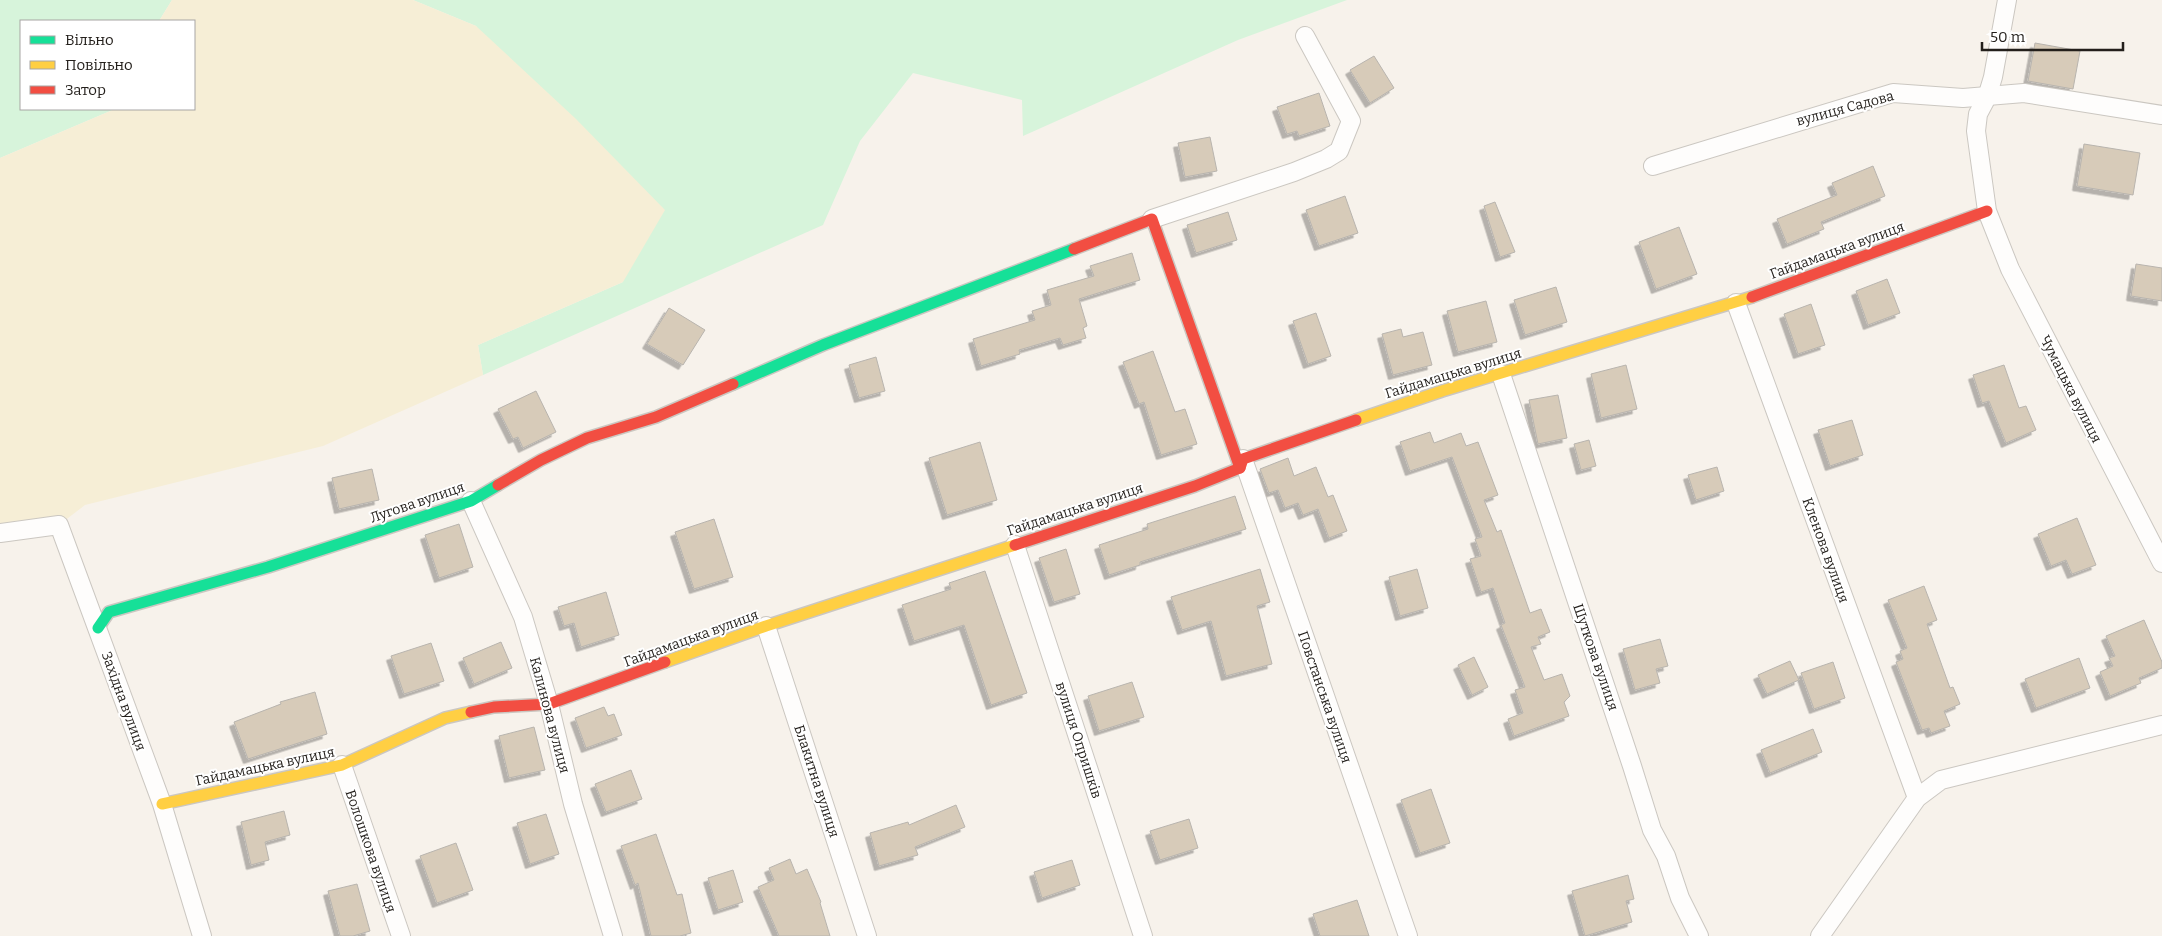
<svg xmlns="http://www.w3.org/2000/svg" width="2162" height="936" font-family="Bitter,serif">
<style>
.green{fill:#d7f4db}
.sand{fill:#f6eed6}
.building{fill:#d7cbb9;stroke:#b8b4ae;filter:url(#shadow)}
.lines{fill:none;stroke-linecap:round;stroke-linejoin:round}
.street-casing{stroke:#cbc7c1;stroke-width:20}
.fast-casing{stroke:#cbc7c1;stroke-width:14}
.slow-casing{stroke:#cbc7c1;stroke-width:14}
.jam-casing{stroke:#cbc7c1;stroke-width:14}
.street{stroke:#fefdfc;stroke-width:18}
.fast{stroke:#16e098;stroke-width:11}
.slow{stroke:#ffcf43;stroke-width:11}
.jam{stroke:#f24e42;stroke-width:11}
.labels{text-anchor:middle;stroke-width:4;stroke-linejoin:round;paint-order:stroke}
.street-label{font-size:14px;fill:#231f1b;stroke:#fff}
</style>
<defs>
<filter id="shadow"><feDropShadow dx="-4.5" dy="4.5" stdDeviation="0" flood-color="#0004"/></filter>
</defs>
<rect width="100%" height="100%" fill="#f7f2eb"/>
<g class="green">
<path d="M0 0H172L159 21H21V109H115L0 158Z"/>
<path d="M413 0H1347L1238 40 1023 136 1022 100 913 73 860 141 823 225 483 375 478 345 623 282 476 26Z"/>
</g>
<path class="sand" d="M172 0H413L476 26 576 119 665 210 623 282 478 345 483 375 323 446 85 505 59 525 0 533V158L115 109H194V21H159Z"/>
<g class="building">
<path d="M2035 43 2080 51 2073 89 2028 81Z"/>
<path d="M1374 56 1394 88 1370 103 1350 70Z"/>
<path d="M1319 93 1330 126 1299 136 1297 131 1287 134 1277 107Z"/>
<path d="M1210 137 1217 171 1185 177 1178 143Z"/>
<path d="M2084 144 2140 153 2133 195 2077 186Z"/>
<path d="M1873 166 1885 196 1821 222 1824 229 1787 244 1777 219 1837 195 1832 183Z"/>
<path d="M1345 196 1358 233 1319 246 1306 210Z"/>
<path d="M1495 202 1515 252 1500 257 1484 206Z"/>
<path d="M1228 212 1237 240 1196 253 1187 225Z"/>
<path d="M1679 227 1697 274 1656 289 1639 242Z"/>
<path d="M1132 253 1140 280 1079 299 1087 326 1083 328 1086 338 1063 345 1060 338 1019 350 1020 354 981 366 973 339 1035 320 1032 311 1051 305 1047 290 1094 276 1090 266Z"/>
<path d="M2136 264 2162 268V301L2131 296Z"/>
<path d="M1887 279 1900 313 1868 325 1856 291Z"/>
<path d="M1556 287 1567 322 1525 335 1514 300Z"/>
<path d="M1486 301 1497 342 1458 352 1447 311Z"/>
<path d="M1811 304 1825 345 1798 354 1784 314Z"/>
<path d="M669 308 705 330 683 365 647 344Z"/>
<path d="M1316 313 1331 356 1308 364 1293 321Z"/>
<path d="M1401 329 1403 337 1423 332 1432 365 1393 375 1382 334Z"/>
<path d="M1153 351 1175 412 1185 409 1197 444 1161 455 1144 402 1139 404 1123 362Z"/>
<path d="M876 357 885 391 859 398 849 365Z"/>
<path d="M1626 365 1637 409 1601 418 1591 374Z"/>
<path d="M2004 365 2019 408 2026 406 2036 430 2006 443 1989 401 1982 403 1973 375Z"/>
<path d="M536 391 556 432 523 448 518 437 513 439 498 409Z"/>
<path d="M1558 395 1567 438 1538 444 1529 400Z"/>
<path d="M1852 420 1863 455 1830 466 1818 430Z"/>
<path d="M1430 432 1434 443 1461 433 1466 446 1478 442 1498 495 1484 500 1497 532 1501 530 1530 613 1541 609 1550 632 1538 637 1541 644 1531 647 1544 680 1562 674 1570 696 1564 702 1569 716 1514 736 1508 719 1523 713 1515 690 1525 687 1501 625 1505 623 1493 588 1481 592 1470 559 1481 556 1475 539 1482 537 1452 457 1410 471 1400 442Z"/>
<path d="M1589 440 1596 466 1581 470 1574 444Z"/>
<path d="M980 442 997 500 947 515 929 458Z"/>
<path d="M1288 458 1294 476 1316 467 1328 497 1333 495 1347 531 1329 538 1318 509 1303 515 1298 503 1285 508 1278 490 1269 493 1260 469Z"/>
<path d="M1717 467 1724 491 1696 500 1688 475Z"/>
<path d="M372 469 379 500 339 509 332 478Z"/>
<path d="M1235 496 1246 529 1140 562V565L1109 575 1099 545 1148 529 1147 524Z"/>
<path d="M2077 518 2096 565 2072 574 2066 560 2051 566 2038 534Z"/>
<path d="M714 519 733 577 694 589 675 532Z"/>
<path d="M459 524 473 567 439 578 425 535Z"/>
<path d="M1066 549 1080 594 1054 602 1039 558Z"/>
<path d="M1260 569 1270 602 1257 606 1272 664 1226 676 1211 621 1182 630 1171 597Z"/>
<path d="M1417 569 1428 608 1400 616 1389 577Z"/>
<path d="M985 571 1027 693 991 705 964 625 914 641 902 605 951 589 949 583Z"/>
<path d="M1924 586 1937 620 1927 624 1950 688 1953 687 1960 704 1944 711 1950 726 1931 733 1929 728 1922 730 1896 662 1903 659 1900 651 1907 648 1888 600Z"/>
<path d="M606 592 619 635 581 647 574 623 564 626 558 607Z"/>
<path d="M2144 620 2162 662V668L2139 678 2141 683 2110 696 2100 672 2113 666 2109 658 2115 656 2106 636Z"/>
<path d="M1660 639 1668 666 1656 669 1660 683 1635 690 1623 649Z"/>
<path d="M501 642 512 668 474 684 463 658Z"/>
<path d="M431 643 444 681 404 694 391 656Z"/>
<path d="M1474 657 1488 687 1472 695 1458 665Z"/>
<path d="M2079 658 2090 688 2036 708 2025 679Z"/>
<path d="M1790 661 1799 680 1767 694 1758 675Z"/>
<path d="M1833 662 1845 698 1814 709 1801 673Z"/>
<path d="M1132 682 1144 717 1099 731 1088 696Z"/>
<path d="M315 692 327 734 248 759 234 722 281 704 280 702Z"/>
<path d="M604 707 608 716 614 714 622 735 586 748 575 718Z"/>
<path d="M534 727 545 770 509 778 499 736Z"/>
<path d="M1813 729 1822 752 1770 773 1761 750Z"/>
<path d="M631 770 642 799 606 812 595 784Z"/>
<path d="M1431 789 1450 843 1420 853 1401 800Z"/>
<path d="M956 805 965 827 915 847 918 855 879 866 870 833 908 822 909 825Z"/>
<path d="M284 811 290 835 265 842 269 860 251 865 241 822Z"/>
<path d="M546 814 559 854 530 864 517 823Z"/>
<path d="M1189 819 1198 848 1160 860 1150 831Z"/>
<path d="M656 834 677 895 682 894 691 933 680 936H651L638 883 635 885 621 846Z"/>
<path d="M456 843 473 890 437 903 420 856Z"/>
<path d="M790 859 796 874 807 869 821 902 820 903 830 936H779L758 887 774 880 769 868Z"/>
<path d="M1072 860 1080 885 1042 898 1034 872Z"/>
<path d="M733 870 743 902 718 910 708 878Z"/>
<path d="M1628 875 1634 899 1626 901 1632 922 1585 936 1572 891Z"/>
<path d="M357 884 370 931 353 936H340L328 891Z"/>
<path d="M1357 900 1369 936H1320L1313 914Z"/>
</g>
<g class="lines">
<g class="street-casing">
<g id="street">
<path d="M2007 0 1993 77 1987 97 1978 114 1976 131 1987 211 2010 269 2162 563"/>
<path d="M1653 166 1893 93 1963 98 2024 93 2162 115"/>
<path d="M1152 219 1294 172 1326 159 1339 151 1351 121 1305 36"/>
<path d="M1736 303 1917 798"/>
<path d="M1501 374 1632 766 1652 830 1666 856 1680 898 1699 936"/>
<path d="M1243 459 1408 936"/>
<path d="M471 501 523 617 549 704 573 804 613 936"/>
<path d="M0 533 59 525 162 804 202 936"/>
<path d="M1015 545 1143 936"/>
<path d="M766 626 867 936"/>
<path d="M342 765 401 936"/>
<path d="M1820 936 1917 798 1941 780 2162 725"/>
</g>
</g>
<g class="fast-casing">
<g id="fast">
<path d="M733 384 823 345 1074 249"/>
<path d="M98 628 109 612 268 567 471 501 498 485"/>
</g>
</g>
<g class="slow-casing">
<g id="slow">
<path d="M1356 420 1442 391 1752 297"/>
<path d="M665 662 766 626 1015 545"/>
<path d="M162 804 342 765 445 718 471 712"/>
</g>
</g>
<g class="jam-casing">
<g id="jam">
<path d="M1074 249 1152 219 1240 468"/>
<path d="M1752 297 1987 211"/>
<path d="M498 485 541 460 587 438 656 417 733 384"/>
<path d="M1015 545 1195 486 1240 468 1243 459 1356 420"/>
<path d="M471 712 494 707 549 704 665 662"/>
</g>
</g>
<use href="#street" class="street"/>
<use href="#fast" class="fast"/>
<use href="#slow" class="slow"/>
<use href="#jam" class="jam"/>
</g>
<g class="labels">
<g class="street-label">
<text transform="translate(1845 108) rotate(-15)" y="5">вулиця Садова</text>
<text transform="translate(1837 250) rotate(-20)" y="5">Гайдамацька вулиця</text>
<text transform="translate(1453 373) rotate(-17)" y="5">Гайдамацька вулиця</text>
<text transform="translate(2071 389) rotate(63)" y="5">Чумацька вулиця</text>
<text transform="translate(417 502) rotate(-19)" y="5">Лугова вулиця</text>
<text transform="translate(1075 509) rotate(-18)" y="5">Гайдамацька вулиця</text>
<text transform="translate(1826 550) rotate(70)" y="5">Кленова вулиця</text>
<text transform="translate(691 638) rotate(-20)" y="5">Гайдамацька вулиця</text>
<text transform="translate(1596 657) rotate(71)" y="5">Шуткова вулиця</text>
<text transform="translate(1325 697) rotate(71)" y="5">Повстанська вулиця</text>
<text transform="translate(124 701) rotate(70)" y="5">Західна вулиця</text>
<text transform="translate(550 715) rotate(75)" y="5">Калинова вулиця</text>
<text transform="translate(1079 740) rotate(72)" y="5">вулиця Опришків</text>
<text transform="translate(265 766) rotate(-12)" y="5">Гайдамацька вулиця</text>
<text transform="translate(817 781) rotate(72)" y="5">Блакитна вулиця</text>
<text transform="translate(371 851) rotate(71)" y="5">Волошкова вулиця</text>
</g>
</g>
<rect x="20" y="20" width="175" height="90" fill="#ffffff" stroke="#a7a5a4"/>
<rect x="30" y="36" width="25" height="8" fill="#16e098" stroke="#a7a5a4"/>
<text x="65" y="45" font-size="15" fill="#231f1b">Вільно</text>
<rect x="30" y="61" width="25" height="8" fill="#ffcf43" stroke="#a7a5a4"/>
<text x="65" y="70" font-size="15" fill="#231f1b">Повільно</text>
<rect x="30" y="86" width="25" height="8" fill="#f24e42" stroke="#a7a5a4"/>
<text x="65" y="95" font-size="15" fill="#231f1b">Затор</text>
<path d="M1982 42v8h141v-8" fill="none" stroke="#231f1b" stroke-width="2.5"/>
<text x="1990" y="42" font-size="15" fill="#231f1b" stroke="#ffffff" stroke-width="4" paint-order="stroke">50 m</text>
</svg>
